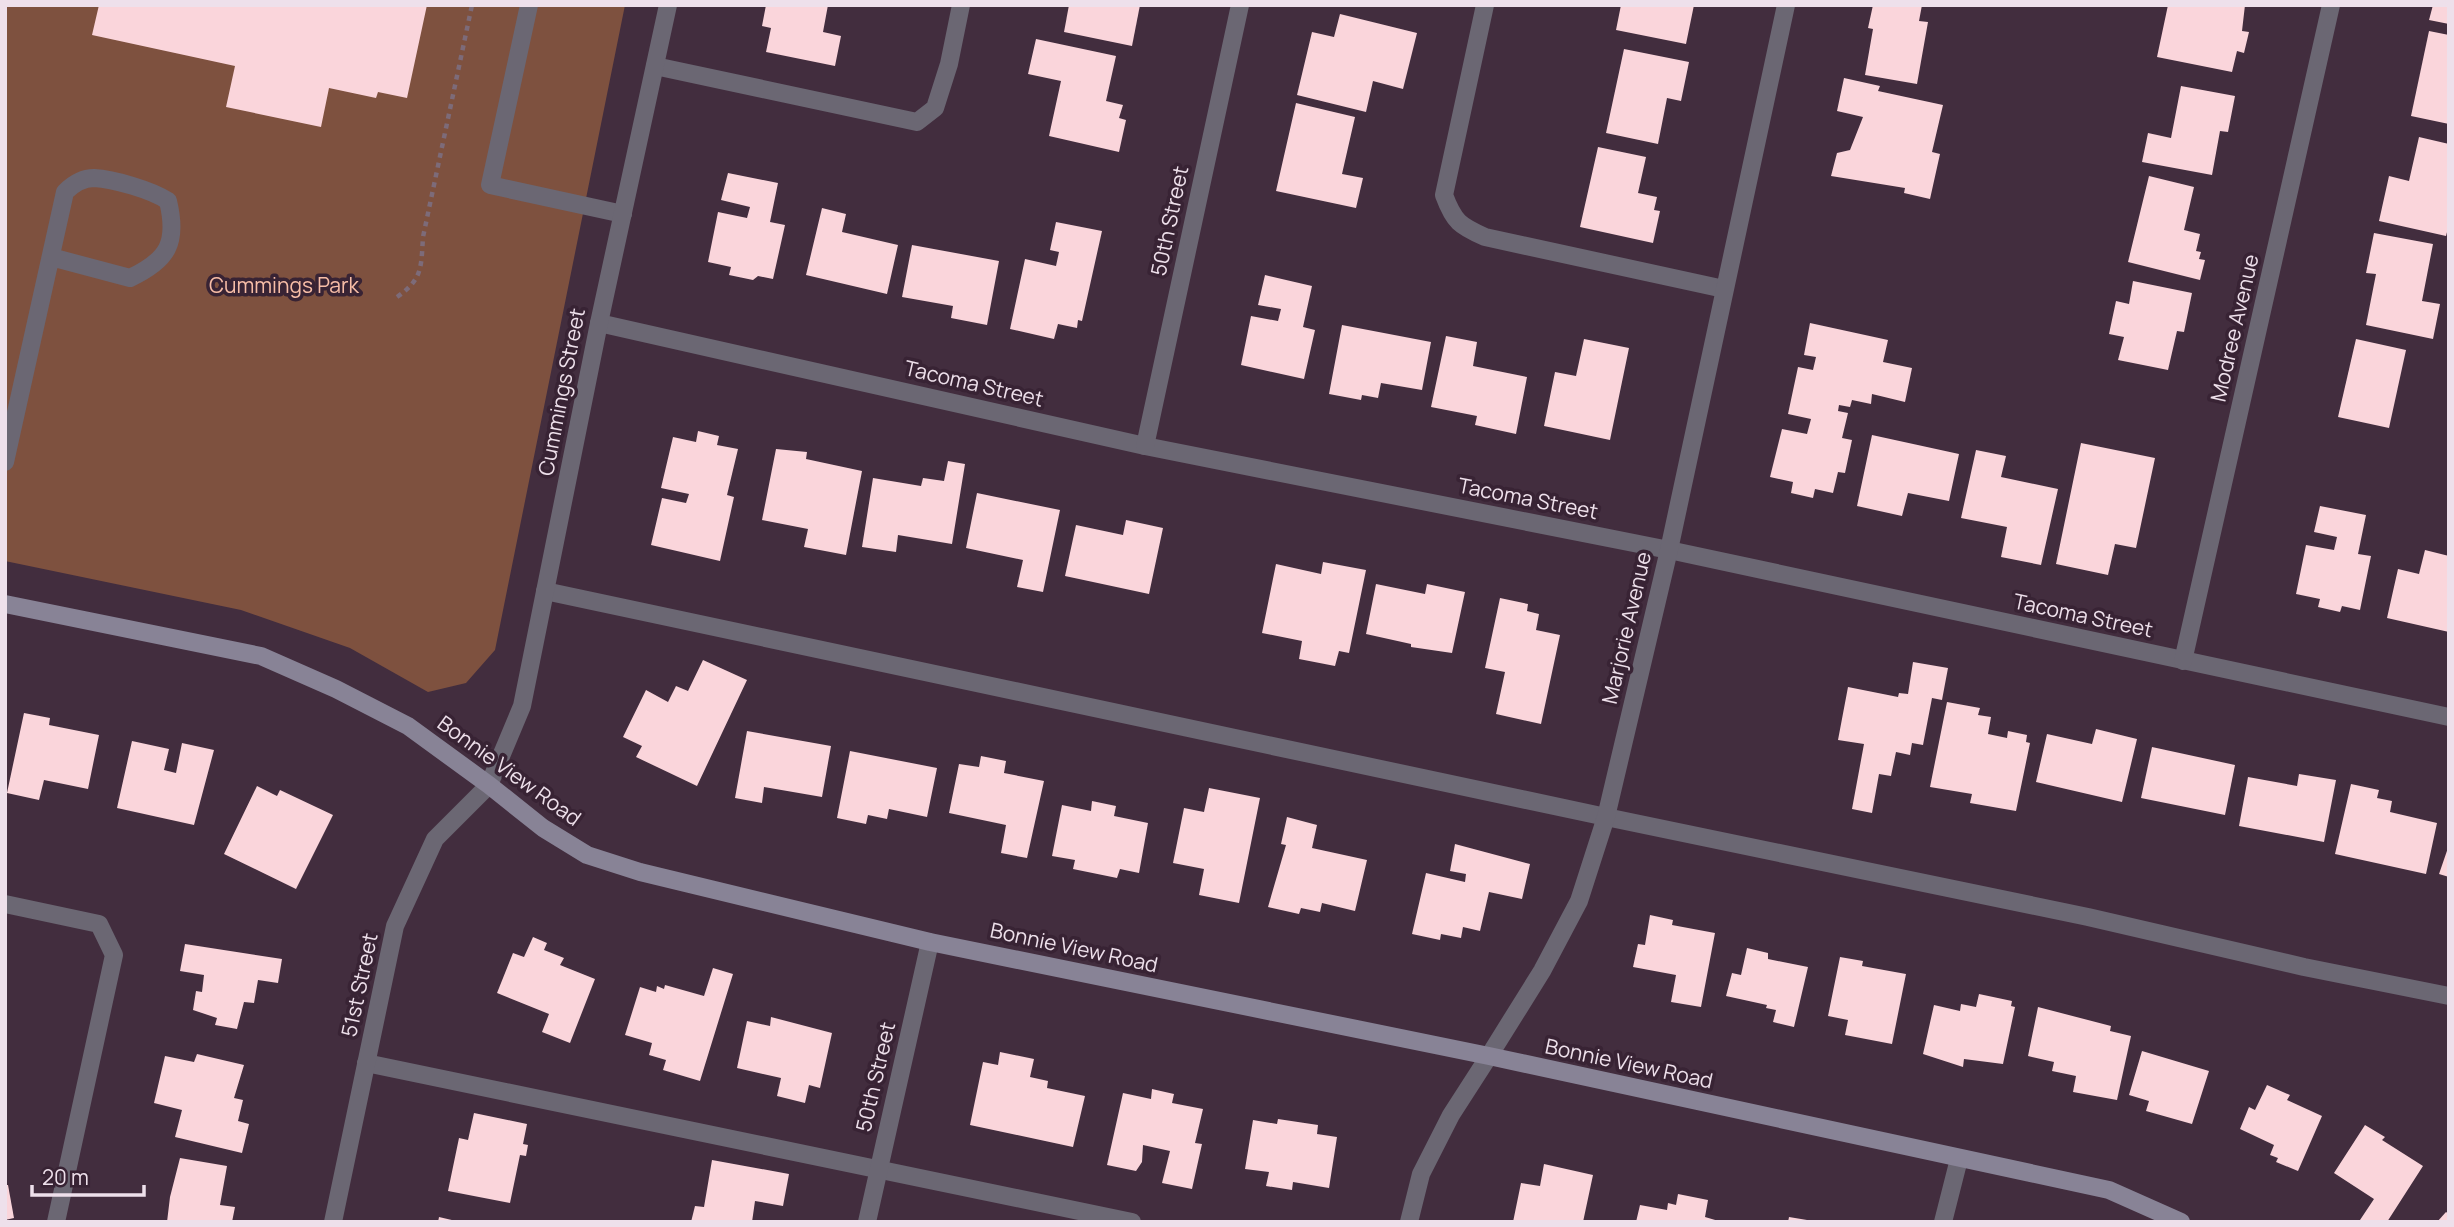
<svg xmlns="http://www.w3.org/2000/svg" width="2454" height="1227" font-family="Manrope,sans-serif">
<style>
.green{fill:#7e513f}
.building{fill:#fad5db}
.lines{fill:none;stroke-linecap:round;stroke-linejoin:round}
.path{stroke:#7d6b79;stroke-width:4.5;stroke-dasharray:5 5;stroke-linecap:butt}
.lane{stroke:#6b6773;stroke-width:18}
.street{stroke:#6b6773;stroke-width:18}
.secondary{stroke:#888396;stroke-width:18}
.labels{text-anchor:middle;stroke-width:7;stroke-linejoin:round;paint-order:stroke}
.street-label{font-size:21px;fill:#eee0eb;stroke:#382334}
.park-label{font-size:21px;fill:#f7bda7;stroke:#382334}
</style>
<rect width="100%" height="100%" fill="#422d3e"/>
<path class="green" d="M5 5H625L495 650 466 683 428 692 350 648 241 610 5 561Z"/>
<g class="building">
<path d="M99 5H427L407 98 378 92 376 98 329 88 321 127 226 107 235 66 92 35Z"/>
<path d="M766 5H828L823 32 841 36 835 66 766 52 771 28 762 26Z"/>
<path d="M1069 5H1140L1132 46 1064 32Z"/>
<path d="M1621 5 1641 7 1642 5H1694L1686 44 1616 30Z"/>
<path d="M1873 5H1922L1919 21 1928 22 1917 84 1865 75 1873 29 1868 28Z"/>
<path d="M2168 5H2245L2242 31 2249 32 2244 53 2237 51 2232 72 2157 57Z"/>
<path d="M2433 5H2449V24L2429 20Z"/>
<path d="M1340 14 1417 33 1403 89 1373 81 1366 112 1297 95 1312 32 1334 37Z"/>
<path d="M2429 31 2449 35V124L2411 116Z"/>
<path d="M1036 39 1116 56 1106 101 1123 105 1119 118 1126 120 1119 152 1049 136 1061 81 1028 74Z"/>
<path d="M1624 49 1689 62 1681 101 1667 98 1658 144 1606 133Z"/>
<path d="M1844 78 1880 86 1878 91 1943 105 1932 152 1940 154 1930 199 1904 193 1905 188 1831 176 1837 153 1850 150 1863 117 1837 111Z"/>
<path d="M2181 86 2235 96 2228 132 2220 131 2212 175 2142 162 2148 133 2171 138Z"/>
<path d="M1296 103 1355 117 1342 174 1363 178 1356 208 1276 191Z"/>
<path d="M2419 137 2449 144V224L2446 236 2379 221 2389 176 2409 181Z"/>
<path d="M1598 147 1646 157 1638 193 1657 197 1654 210 1660 211 1653 243 1580 227Z"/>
<path d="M728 173 778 183 770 222 785 225 773 279 758 276 753 280 729 275 731 267 708 262 718 212 747 218 750 207 721 200Z"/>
<path d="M2149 176 2194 187 2184 230 2200 234 2196 251 2201 252 2199 259 2205 260 2200 280 2128 262Z"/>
<path d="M822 208 846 214 842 232 898 245 887 294 806 275Z"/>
<path d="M1056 222 1102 231 1082 321 1078 320 1077 328 1058 324 1054 339 1010 329 1025 259 1056 266 1059 252 1050 250Z"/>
<path d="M2374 233 2433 244 2422 301 2440 304 2433 339 2366 325 2376 274 2366 273Z"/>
<path d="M912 245 999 261 987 325 951 318 953 306 902 297Z"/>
<path d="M1265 275 1312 286 1303 327 1315 330 1304 379 1241 365 1251 316 1278 321 1281 309 1258 305Z"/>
<path d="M2133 281 2192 293 2184 332 2177 331 2168 370 2118 360 2124 337 2109 334 2116 301 2129 304Z"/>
<path d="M1810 323 1888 340 1883 362 1912 368 1905 402 1872 394 1871 404 1852 400 1850 407 1839 405 1838 411 1848 413 1842 438 1852 440 1845 473 1838 472 1833 493 1815 489 1813 498 1791 493 1793 482 1770 477 1782 429 1807 434 1811 419 1788 414 1798 367 1813 370 1816 357 1804 355Z"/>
<path d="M1342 325 1431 342 1422 390 1381 383 1378 398 1362 395 1361 400 1329 394Z"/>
<path d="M1446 336 1477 342 1473 366 1527 377 1516 434 1475 425 1477 416 1431 407Z"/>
<path d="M1584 339 1629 348 1610 440 1544 426 1555 372 1576 376Z"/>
<path d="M2356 339 2406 350 2389 428 2338 417Z"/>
<path d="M698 431 719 436 717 445 738 449 727 495 734 497 720 561 651 545 662 498 686 503 689 494 661 488 673 437 696 442Z"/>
<path d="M1872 435 1959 454 1949 501 1908 493 1902 516 1857 506Z"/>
<path d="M2081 443 2155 458 2136 548 2115 544 2108 575 2056 564Z"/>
<path d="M776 449 807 452 806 459 862 471 846 555 804 547 808 529 762 520Z"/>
<path d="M1976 450 2006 456 2001 477 2058 489 2041 565 2001 557 2007 527 1961 518Z"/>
<path d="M948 461 965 464 952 544 898 535 896 552 862 547 873 478 921 486 923 478 944 481Z"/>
<path d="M977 493 1060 510 1043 592 1017 587 1023 560 966 548Z"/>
<path d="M2320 506 2366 515 2358 554 2371 556 2360 610 2342 606 2340 612 2318 607 2320 599 2296 594 2306 545 2334 550 2337 537 2314 532Z"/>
<path d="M1126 520 1163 528 1149 594 1065 576 1076 525 1123 535Z"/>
<path d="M2425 550 2449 556V632L2387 618 2398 569 2419 574Z"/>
<path d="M1323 562 1366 570 1349 653 1339 651 1335 666 1299 659 1302 641 1262 633 1276 564 1321 574Z"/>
<path d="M1376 584 1425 594 1427 584 1465 592 1452 653 1411 647V644L1366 634Z"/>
<path d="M1500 598 1528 604 1527 611 1539 614 1536 630 1560 635 1541 724 1496 714 1505 672 1485 668Z"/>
<path d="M703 660 747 680 697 786 636 757 642 746 623 737 646 690 668 702 676 686 688 691Z"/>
<path d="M1913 662 1948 668 1942 700 1932 698 1923 745 1912 743 1910 755 1896 752 1891 776 1879 774 1872 813 1852 809 1864 744 1838 740 1848 687 1898 697 1899 693 1908 694Z"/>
<path d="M1947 702 1980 708 1978 715 1991 717 1988 734 2007 738 2008 731 2027 735 2026 742 2030 743 2016 811 1970 803 1972 794 1930 787Z"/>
<path d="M24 713 50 718 49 725 99 735 88 789 44 780 39 800 7 793Z"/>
<path d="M2096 729 2137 739 2122 802 2036 782 2047 734 2092 744Z"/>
<path d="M747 731 831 746 822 797 764 787 762 803 735 798Z"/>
<path d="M132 741 169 749 164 770 176 773 182 743 214 750 194 825 117 808Z"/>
<path d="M2152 747 2235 765 2225 815 2141 798Z"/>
<path d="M850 751 937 768 927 817 889 809 887 819 868 815 866 824 837 818Z"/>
<path d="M981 756 1006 761 1004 773 1044 781 1027 858 1001 853 1006 825 949 813 959 764 979 767Z"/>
<path d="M2299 774 2336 780 2324 842 2239 826 2248 777 2297 786Z"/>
<path d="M2351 784 2379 790 2377 798 2392 801 2390 812 2437 823 2426 874 2335 854Z"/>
<path d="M257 786 277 796 280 790 333 815 296 889 224 854Z"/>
<path d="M1209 788 1260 798 1239 903 1199 895 1204 869 1173 863 1184 808 1204 812Z"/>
<path d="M1092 801 1116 806 1114 816 1148 823 1139 873 1120 869 1117 878 1073 869 1075 860 1052 856 1062 805 1091 811Z"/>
<path d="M1287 817 1317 825 1312 848 1367 860 1355 911 1322 903 1320 912 1301 908 1299 914 1268 907 1286 845 1281 844Z"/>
<path d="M1455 844 1530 864 1522 899 1489 892 1480 931 1463 927 1461 938 1441 934 1440 940 1412 934 1426 873 1465 882 1466 874 1450 871Z"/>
<path d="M2449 845V877L2439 874Z"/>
<path d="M1650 915 1673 920 1672 925 1715 933 1701 1007 1671 1002 1676 975 1633 967 1638 944 1645 945Z"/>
<path d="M533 937 547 943 544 950 564 958 560 965 595 979 570 1043 542 1032 549 1014 497 993 513 953 524 957Z"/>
<path d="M185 944 282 959 278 983 258 980 254 1003 244 1002 237 1029 215 1025 217 1018 193 1010 196 991 202 992 204 975 180 971Z"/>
<path d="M1747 948 1768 953V959L1808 967 1794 1027 1773 1022 1776 1010 1766 1008 1767 1005 1726 996 1732 973 1741 975Z"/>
<path d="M1840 957 1863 961 1862 966 1906 974 1892 1044 1845 1035 1848 1020 1828 1016Z"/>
<path d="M713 968 733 974 700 1081 663 1070 666 1060 649 1055 652 1043 625 1035 640 987 656 992 657 986 664 989 665 985 704 996Z"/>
<path d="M1979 994 2012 1001 2011 1006 2015 1007 2003 1064 1964 1059 1963 1067 1923 1054 1934 1005 1960 1011 1961 1004 1976 1007Z"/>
<path d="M2038 1007 2111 1026 2110 1031 2131 1036 2117 1100 2073 1092 2076 1076 2052 1071 2054 1062 2028 1056Z"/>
<path d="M771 1017 832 1033 820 1088 809 1085 805 1103 777 1096 781 1078 737 1068 747 1021 770 1026Z"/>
<path d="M2142 1051 2209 1071 2192 1124 2146 1111 2149 1101 2129 1095Z"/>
<path d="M1000 1052 1034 1059 1030 1077 1048 1081 1047 1088 1085 1096 1073 1147 970 1125 983 1062 998 1065Z"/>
<path d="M197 1054 244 1065 234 1098 243 1100 238 1121 249 1124 242 1153 175 1137 182 1110 154 1103 165 1056 194 1062Z"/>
<path d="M2267 1085 2290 1095 2287 1100 2322 1116 2298 1171 2276 1162 2278 1158 2270 1155 2274 1145 2240 1129 2249 1107 2255 1110Z"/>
<path d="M1152 1089 1174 1094 1172 1103 1203 1109 1195 1143 1202 1144 1192 1189 1162 1183 1170 1151 1143 1145 1142 1162 1136 1171 1107 1165 1123 1093 1151 1099Z"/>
<path d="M474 1113 527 1124 523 1144 528 1145 526 1156 520 1155 510 1203 448 1191 459 1138 468 1140Z"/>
<path d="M1278 1119 1318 1125 1317 1134 1337 1137 1329 1188 1293 1182 1292 1190 1266 1186 1269 1172 1245 1169 1253 1120 1277 1124Z"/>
<path d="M2365 1125 2385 1137 2382 1140 2423 1166 2387 1222H2364L2360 1220 2374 1199 2334 1173Z"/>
<path d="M180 1158 227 1166 220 1205 235 1207 232 1222H167L170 1197Z"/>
<path d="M712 1160 789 1174 783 1206 755 1201 752 1222H691L695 1206 704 1207Z"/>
<path d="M1544 1164 1593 1175 1583 1222H1513L1521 1183 1540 1186Z"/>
<path d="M5 1185H8L14 1218 5 1220Z"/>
<path d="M1678 1194 1708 1200 1705 1217 1722 1222H1636L1640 1205 1667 1210 1668 1203 1676 1205Z"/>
<path d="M2446 1212 2449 1214V1222H2437Z"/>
<path d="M439 1217 456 1221V1222H438Z"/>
<path d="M1789 1217 1807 1220V1222H1788Z"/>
</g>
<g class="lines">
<path class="path" d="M397 297C423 279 421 267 423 237L472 5"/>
<g class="lane">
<path d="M529 5 490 185 623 214"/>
<path d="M1485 5 1444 195C1454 222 1460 226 1485 237L1724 289"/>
<path d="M655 66 917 122 935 108 949 64 961 5"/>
<path d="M5 462 65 192C73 184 82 178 94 178 113 179 152 190 168 201 178 243 168 260 130 278L51 257"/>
<path d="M545 591 1606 817 2088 917 2304 967 2449 996"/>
<path d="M5 904 99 924 114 955 56 1222"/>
<path d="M366 1063 1132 1222"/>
</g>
<g class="street">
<path d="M599 323 1145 446 1669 550 2449 717"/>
<path d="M1145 446 1240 5"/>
<path d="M2183 661 2331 5"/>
<path d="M333 1222 395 926 435 839 489 785 522 706 599 323 668 5"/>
<path d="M867 1222 930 942"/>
<path d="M1409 1222 1421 1174 1451 1115 1489 1056 1542 971 1579 901 1606 817 1669 550 1786 5"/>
<path d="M1943 1222 1959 1159"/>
</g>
<path class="secondary" d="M5 604 261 656 336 689 408 726 489 785 543 828 587 855 640 872 930 942 1489 1056 2109 1190 2181 1222"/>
</g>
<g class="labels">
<g class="street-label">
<text transform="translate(1170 221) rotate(-78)" y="7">50th Street</text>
<text transform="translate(2235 328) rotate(-77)" y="7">Modree Avenue</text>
<text transform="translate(974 384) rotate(13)" y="7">Tacoma Street</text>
<text transform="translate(562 392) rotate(-79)" y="7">Cummings Street</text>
<text transform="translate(1528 499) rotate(11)" y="7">Tacoma Street</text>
<text transform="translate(2083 616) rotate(12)" y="7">Tacoma Street</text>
<text transform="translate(1627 628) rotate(-77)" y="7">Marjorie Avenue</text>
<text transform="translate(509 771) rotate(36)" y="7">Bonnie View Road</text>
<text transform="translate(1074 948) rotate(12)" y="7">Bonnie View Road</text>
<text transform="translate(360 985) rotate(-78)" y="7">51st Street</text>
<text transform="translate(1629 1064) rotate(12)" y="7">Bonnie View Road</text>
<text transform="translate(876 1077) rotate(-77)" y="7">50th Street</text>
</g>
<g class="park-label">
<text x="284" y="293">Cummings Park</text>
</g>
</g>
<rect width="2454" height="1227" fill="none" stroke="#eee0eb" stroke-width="14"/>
<path d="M32 1185v10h112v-10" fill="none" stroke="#eee0eb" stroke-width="3.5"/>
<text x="42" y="1185" font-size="21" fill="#eee0eb" stroke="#382334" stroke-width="5" paint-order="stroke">20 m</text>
</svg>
